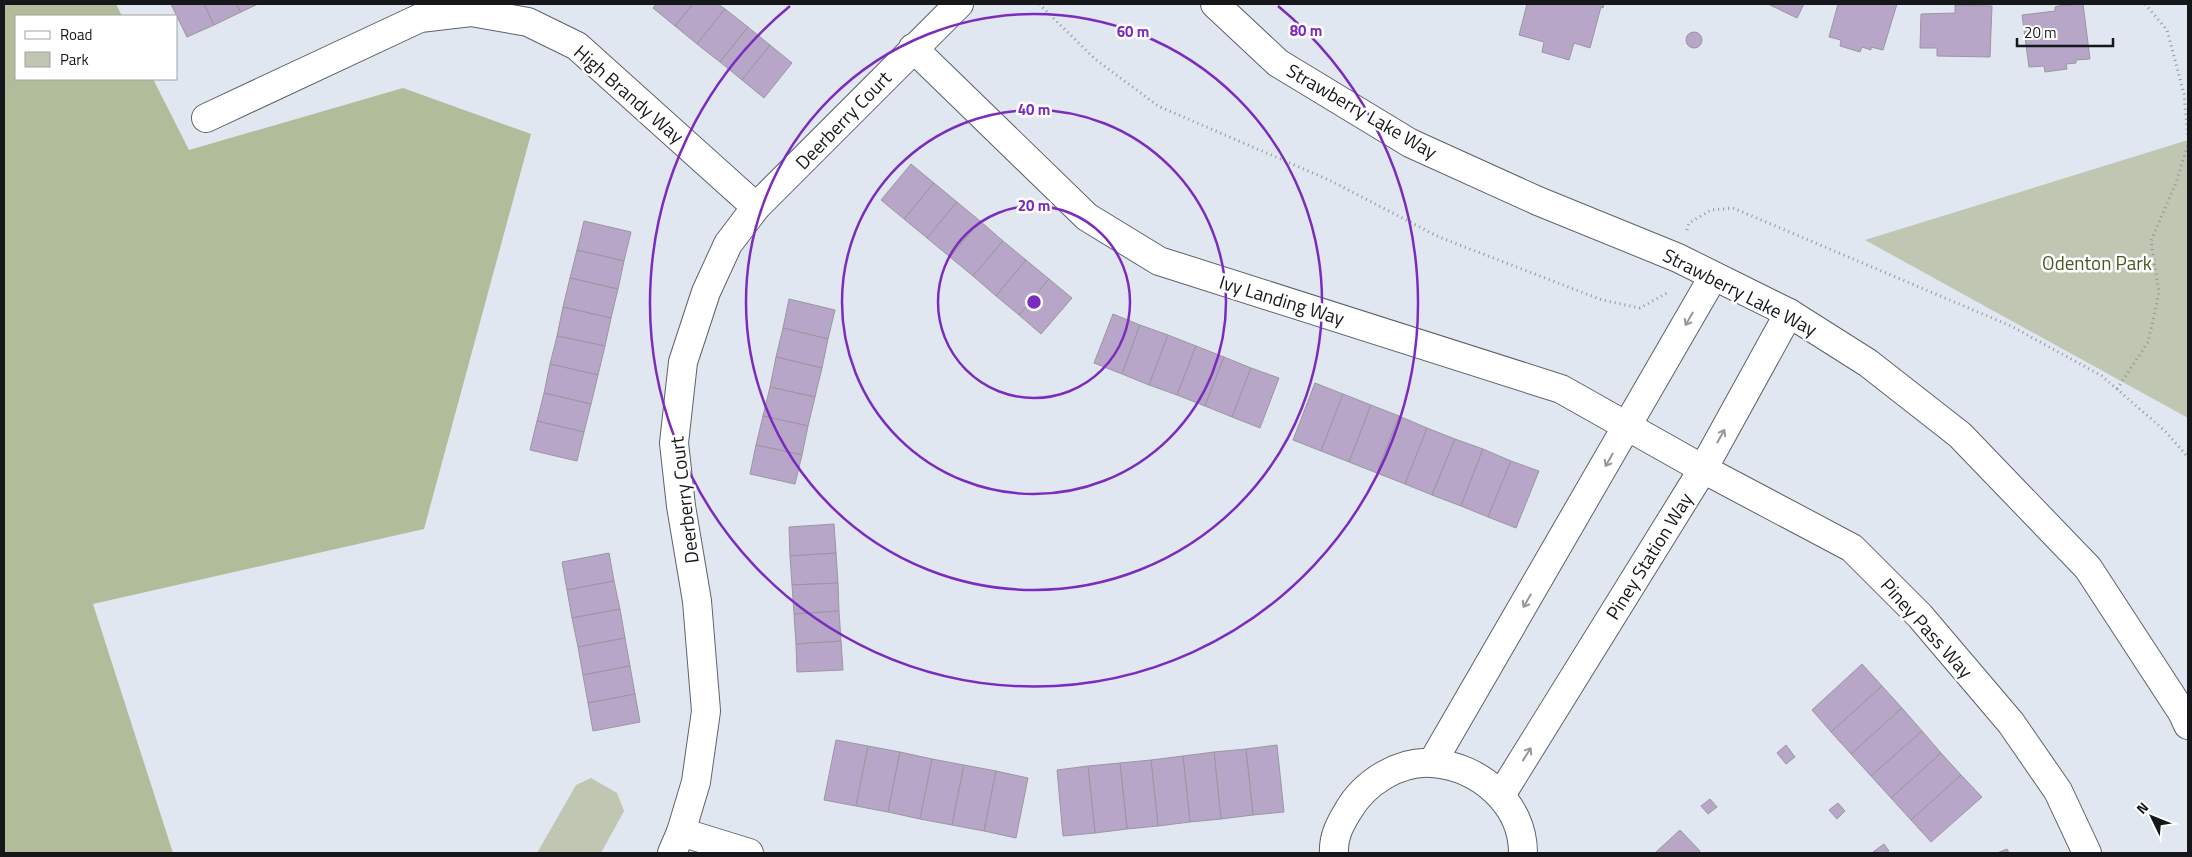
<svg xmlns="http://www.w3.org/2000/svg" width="2192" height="857" font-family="'Titillium Web',sans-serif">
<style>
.green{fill:#bfc6b1}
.forest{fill:#b1bc9a}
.building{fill:#b7a6c7;stroke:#9b96a0}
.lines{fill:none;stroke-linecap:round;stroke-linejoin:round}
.street-casing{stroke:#5d626b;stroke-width:30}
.secondary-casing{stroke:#5d626b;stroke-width:30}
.path{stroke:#91959d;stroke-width:3;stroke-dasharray:1 4;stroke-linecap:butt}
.street{stroke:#fff;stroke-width:28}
.secondary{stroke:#fff;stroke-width:28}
.oneway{stroke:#969798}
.ring{fill:none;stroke:#7b2cbf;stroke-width:2.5}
.labels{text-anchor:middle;stroke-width:5;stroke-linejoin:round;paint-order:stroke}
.street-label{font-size:19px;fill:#15171b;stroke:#fff}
.park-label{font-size:19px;fill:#495722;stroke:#fff}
.centre{fill:#7b2cbf;stroke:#fff;stroke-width:2.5}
.ring-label{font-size:15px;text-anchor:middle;font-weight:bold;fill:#7b2cbf;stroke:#fff;stroke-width:5;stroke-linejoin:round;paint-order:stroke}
</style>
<rect width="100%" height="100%" fill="#e1e7f1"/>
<g class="green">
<path d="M2188 140V418L1865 240Z"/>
<path d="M591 778 617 793 624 811 601 853H537L576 785Z"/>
</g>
<path class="forest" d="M4 4H116L122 16H16V79H153L189 150 403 88 531 134 424 529 93 604 173 853H4Z"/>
<g class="building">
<path d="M171 4H204L214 25 187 37Z"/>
<path d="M204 4H236L241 12 214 25Z"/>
<path d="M236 4H258L241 12Z"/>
<path d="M656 4H693L675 26 653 8Z"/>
<path d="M693 4H718L725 9 697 44 675 26Z"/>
<path d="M1527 4H1604L1603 8 1601 7 1590 48 1574 43 1569 60 1542 52 1544 42 1519 35Z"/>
<path d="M1768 4H1804L1797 18Z"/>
<path d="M1838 4H1897L1883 50 1871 47V50L1862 47 1860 52 1840 46 1841 40 1829 37Z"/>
<path d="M2083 4 2090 59 2076 60V63L2066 64 2067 69 2045 72 2044 66 2029 67 2022 15 2055 11V7L2058 6Z"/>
<path d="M1955 5 1992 6 1990 57 1937 56V48H1920L1921 14 1955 13Z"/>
<path d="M725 9 748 27 720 62 697 44Z"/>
<path d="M748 27 770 45 742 80 720 62Z"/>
<circle cx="1694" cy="40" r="8"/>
<path d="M770 45 792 63 764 98 742 80Z"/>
<path d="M911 164 934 183 904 219 881 200Z"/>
<path d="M934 183 957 202 927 238 904 219Z"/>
<path d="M957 202 980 221 950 257 927 238Z"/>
<path d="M584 221 631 232 624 261 577 250Z"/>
<path d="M980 221 1003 241 973 276 950 257Z"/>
<path d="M1003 241 1026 260 996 296 973 276Z"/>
<path d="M577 250 624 261 618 289 570 278Z"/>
<path d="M1026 260 1049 279 1019 315 996 296Z"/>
<path d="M570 278 618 289 611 318 563 307Z"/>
<path d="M1049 279 1072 298 1041 334 1019 315Z"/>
<path d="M789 299 835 310 828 339 783 328Z"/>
<path d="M563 307 611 318 605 346 557 336Z"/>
<path d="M1113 314 1140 325 1122 374 1094 363Z"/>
<path d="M1140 325 1168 335 1149 385 1122 374Z"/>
<path d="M783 328 828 339 822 368 776 357Z"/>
<path d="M1168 335 1196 346 1177 395 1149 385Z"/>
<path d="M557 336 605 346 598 375 550 364Z"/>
<path d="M1196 346 1224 357 1205 406 1177 395Z"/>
<path d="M776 357 822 368 815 397 770 387Z"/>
<path d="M1224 357 1251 368 1232 417 1205 406Z"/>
<path d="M550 364 598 375 591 404 544 393Z"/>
<path d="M1251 368 1279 378 1260 428 1232 417Z"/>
<path d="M1315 383 1343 394 1321 451 1293 440Z"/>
<path d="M770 387 815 397 808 426 763 416Z"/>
<path d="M544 393 591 404 584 432 537 421Z"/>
<path d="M1343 394 1371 405 1349 462 1321 451Z"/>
<path d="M1371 405 1399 416 1377 473 1349 462Z"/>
<path d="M763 416 808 426 802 455 756 445Z"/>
<path d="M1399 416 1427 428 1405 484 1377 473Z"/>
<path d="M537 421 584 432 577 461 530 450Z"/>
<path d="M1427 428 1455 439 1432 495 1405 484Z"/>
<path d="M1455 439 1483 449 1461 506 1432 495Z"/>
<path d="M756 445 802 455 795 484 750 474Z"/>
<path d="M1483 449 1511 461 1488 517 1461 506Z"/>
<path d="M1511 461 1539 471 1516 528 1488 517Z"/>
<path d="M834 524 836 553 790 556 789 527Z"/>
<path d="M609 553 614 581 567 590 562 562Z"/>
<path d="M836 553 838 583 792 585 790 556Z"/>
<path d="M614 581 620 609 572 618 567 590Z"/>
<path d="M838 583 839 611 794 614 792 585Z"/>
<path d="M620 609 625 638 578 647 572 618Z"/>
<path d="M839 611 841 641 796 644 794 614Z"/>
<path d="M625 638 630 666 583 675 578 647Z"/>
<path d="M841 641 843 670 797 672 796 644Z"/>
<path d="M1862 664 1882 686 1831 732 1812 710Z"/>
<path d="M630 666 635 694 588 703 583 675Z"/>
<path d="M1882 686 1902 708 1851 754 1831 732Z"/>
<path d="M635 694 640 722 593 731 588 703Z"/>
<path d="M1902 708 1922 731 1871 776 1851 754Z"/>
<path d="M1922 731 1941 753 1891 798 1871 776Z"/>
<path d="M836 740 868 746 856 806 824 800Z"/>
<path d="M1277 745 1284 812 1253 815 1246 749Z"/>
<path d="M1786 745 1795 757 1786 764 1777 753Z"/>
<path d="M868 746 900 752 888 812 856 806Z"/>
<path d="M1246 749 1253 815 1221 819 1214 752Z"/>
<path d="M900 752 932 759 920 819 888 812Z"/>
<path d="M1214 752 1221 819 1190 822 1183 756Z"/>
<path d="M1941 753 1961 775 1911 820 1891 798Z"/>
<path d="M1183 756 1190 822 1158 826 1151 760Z"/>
<path d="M932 759 964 765 952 825 920 819Z"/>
<path d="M1151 760 1158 826 1127 829 1120 763Z"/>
<path d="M1120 763 1127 829 1095 833 1088 766Z"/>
<path d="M964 765 996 771 984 831 952 825Z"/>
<path d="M1088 766 1095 833 1063 836 1057 770Z"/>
<path d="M996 771 1028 778 1016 838 984 831Z"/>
<path d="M1961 775 1982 797 1931 842 1911 820Z"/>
<path d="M1710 799 1717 807 1708 814 1701 806Z"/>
<path d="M1838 803 1845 811 1837 819 1829 810Z"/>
<path d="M1680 830 1700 851 1698 853H1655Z"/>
<path d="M1884 844 1889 851 1886 853 1873 852Z"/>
<path d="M2007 849 2009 853H1997Z"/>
</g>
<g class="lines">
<g class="street-casing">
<g id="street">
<path d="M913 48 1087 217 1159 261 1561 389 1703 469 1852 548 1920 616 2011 723 2058 791 2087 853"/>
<path d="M206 118 420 18 471 12 528 22 577 46 756 207"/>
<path d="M1432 763 1713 277"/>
<path d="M1501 795 1703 469 1789 313"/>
<path d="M681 832 749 853"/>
<path d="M672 853 681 832 696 782 706 711 697 601 681 506 674 443 683 362 706 292 728 244 756 207 959 4"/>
<path d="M1334 853C1333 837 1340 824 1348 811 1364 783 1399 760 1433 763 1480 767 1523 804 1523 853"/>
</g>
</g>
<g class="secondary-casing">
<path id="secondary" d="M1215 4 1278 63 1410 143 1538 201 1678 258 1789 313 1868 363 1960 435 2088 568 2182 712 2188 725"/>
</g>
<g class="path">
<path d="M1039 4 1095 59 1158 106 1329 180 1439 237 1602 300 1640 308 1667 293"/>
<path d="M2145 4 2167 30 2184 94 2188 138"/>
<path d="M1687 230 1689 223 1711 210 1733 208 2011 326 2102 376 2165 431 2188 457"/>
<path d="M2117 389 2148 342 2159 293 2151 241 2175 185 2188 145"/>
</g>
<use href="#street" class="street"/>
<use href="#secondary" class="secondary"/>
</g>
<defs><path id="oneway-shaft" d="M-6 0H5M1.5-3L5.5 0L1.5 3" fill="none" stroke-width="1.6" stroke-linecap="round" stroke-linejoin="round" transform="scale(1.25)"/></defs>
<g class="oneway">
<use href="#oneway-shaft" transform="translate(1689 319) rotate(120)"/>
<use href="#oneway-shaft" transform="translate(1721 436) rotate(-61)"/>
<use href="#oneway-shaft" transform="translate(1609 460) rotate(120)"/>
<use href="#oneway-shaft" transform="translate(1527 601) rotate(120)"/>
<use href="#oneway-shaft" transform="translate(1527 754) rotate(-58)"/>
</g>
<g class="ring">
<circle cx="1034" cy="302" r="96"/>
<circle cx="1034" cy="302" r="192"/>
<circle cx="1034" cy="302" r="288"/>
<path d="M1278 6A384 384 0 1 1 790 6"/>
</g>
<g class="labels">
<g class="street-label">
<text transform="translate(629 94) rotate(41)" y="7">High Brandy Way</text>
<text transform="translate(1362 111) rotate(30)" y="7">Strawberry Lake Way</text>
<text transform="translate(843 120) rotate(-46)" y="7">Deerberry Court</text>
<text transform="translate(1740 292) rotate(27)" y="7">Strawberry Lake Way</text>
<text transform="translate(1282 300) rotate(17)" y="7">Ivy Landing Way</text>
<text transform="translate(684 500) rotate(-97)" y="7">Deerberry Court</text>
<text transform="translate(1649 556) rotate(-58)" y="7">Piney Station Way</text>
<text transform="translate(1927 628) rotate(48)" y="7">Piney Pass Way</text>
</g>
<g class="park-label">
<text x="2097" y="270">Odenton Park</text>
</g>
</g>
<circle cx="1034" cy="302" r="8" class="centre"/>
<g class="ring-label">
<text x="1306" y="36">80 m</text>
<text x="1133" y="37">60 m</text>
<text x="1034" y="115">40 m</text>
<text x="1034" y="211">20 m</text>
</g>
<rect width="2192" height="857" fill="none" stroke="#15171b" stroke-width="10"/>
<rect x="15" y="15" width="162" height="65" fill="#ffffff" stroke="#a1a2a4"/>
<rect x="25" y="31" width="25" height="8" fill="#ffffff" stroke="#a1a2a4"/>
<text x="60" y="40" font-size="15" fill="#15171b">Road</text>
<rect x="25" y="52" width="25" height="15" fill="#bfc6b1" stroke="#a1a2a4"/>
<text x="60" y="65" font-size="15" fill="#15171b">Park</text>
<g transform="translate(2152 817) rotate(313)" stroke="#ffffff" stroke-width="4" paint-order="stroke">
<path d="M0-4L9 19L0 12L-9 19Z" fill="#15171b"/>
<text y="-8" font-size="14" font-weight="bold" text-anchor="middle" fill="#15171b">N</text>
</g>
<path d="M2017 38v8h96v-8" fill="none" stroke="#15171b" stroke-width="2.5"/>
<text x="2024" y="38" font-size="15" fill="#15171b" stroke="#ffffff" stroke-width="4" paint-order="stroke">20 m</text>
</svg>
